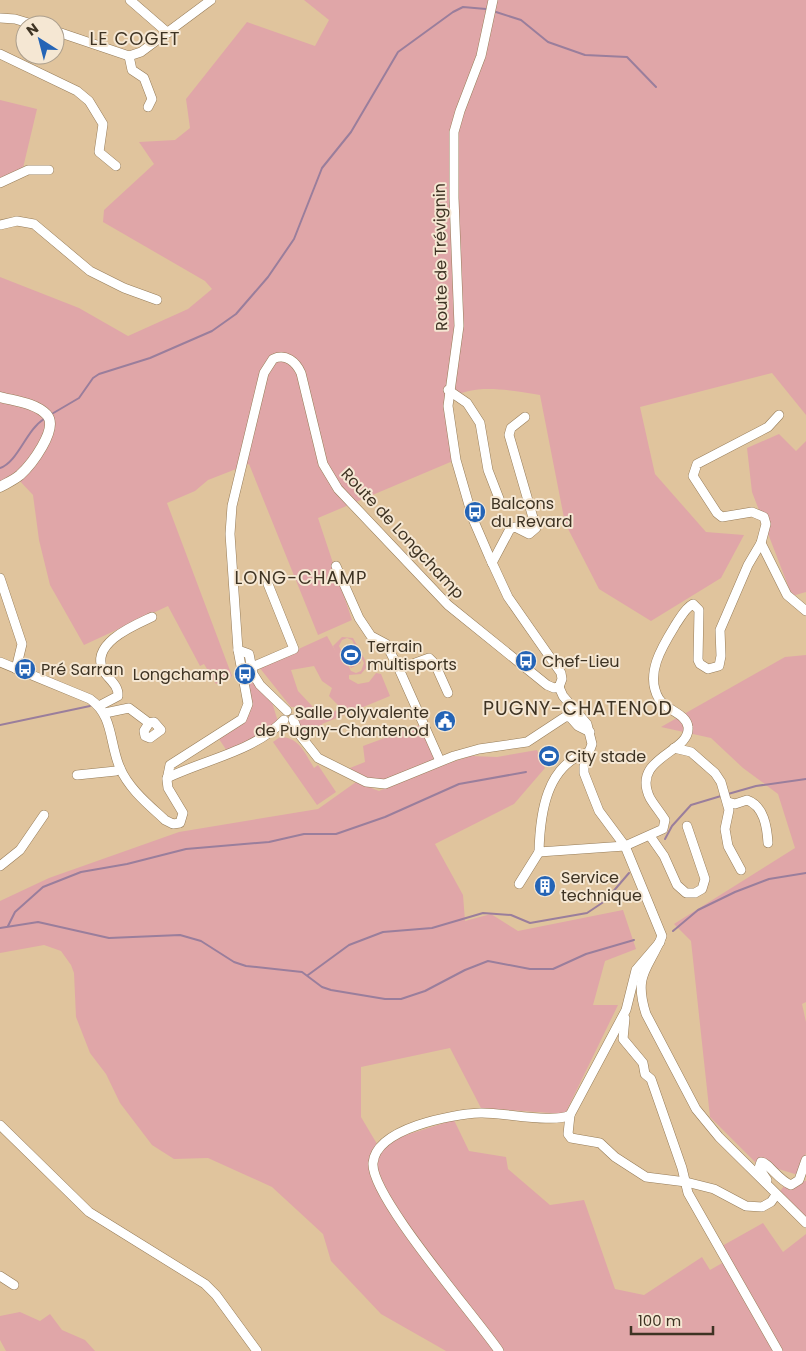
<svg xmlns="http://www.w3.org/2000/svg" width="806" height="1351" font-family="Poppins,sans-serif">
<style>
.green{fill:#e0a6a8;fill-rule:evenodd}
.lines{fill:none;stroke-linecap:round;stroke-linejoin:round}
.stream{stroke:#9a7e9c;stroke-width:2}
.minor-casing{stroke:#967c58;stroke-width:10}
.major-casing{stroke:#967c58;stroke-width:11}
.minor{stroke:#fff;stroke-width:9}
.major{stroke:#fff;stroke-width:10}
.labels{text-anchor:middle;stroke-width:4;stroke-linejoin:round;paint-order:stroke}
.street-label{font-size:16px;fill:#3e3323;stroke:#f5e7d3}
.poi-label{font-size:16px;fill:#3e3323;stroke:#f5e7d3;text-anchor:start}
.neighbourhood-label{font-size:18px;letter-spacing:1px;fill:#3e3323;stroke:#f5e7d3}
.quarter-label{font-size:19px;letter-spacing:1px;fill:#3e3323;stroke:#f5e7d3}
</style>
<rect width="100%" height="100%" fill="#e0c49d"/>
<g class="green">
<path d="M304 0H806V415L772 373 640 407 655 474 706 532 744 535 721 578 651 621 599 589 565 523 540 395C513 391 474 382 450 399L460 458 318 518 352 620 318 635 249 464 208 480 195 491 167 503 232 676 216 684 204 664 200 666 168 606 84 645 50 585 39 540 33 495 17 478 0 483V277L79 308 128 336 188 309 212 289 205 281 103 222 104 210 154 164 139 142 175 140 190 128 186 99 247 22 315 46 329 20Z"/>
<path d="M0 100 37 109 23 168 0 179Z"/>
<path d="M779 434 796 451 806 441V592L792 596 752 492 747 448Z"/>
<path d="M327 636 336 652 333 646 342 637 353 638 365 660 366 668 361 674 349 675V679L358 684 369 682 376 673 381 674 390 696 322 724V729L304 734 297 721 312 717 317 720 322 715 325 719 340 707 329 696 332 688 322 681 314 666 291 670 298 691 313 707 305 711 301 707H291L259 667ZM347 638 352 640 364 663 361 671 356 673 351 671 342 653 351 668 361 663 353 644 341 650 339 646 342 640Z"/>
<path d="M806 655V1002L802 1004 806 1022V1153L798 1175 755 1162 710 1117 691 941 674 924 795 848 778 794 743 768 711 738 661 727 785 657Z"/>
<path d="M252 677 272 702 278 722 275 727 227 751 219 739C251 717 257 718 245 679Z"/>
<path d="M420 725 433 756 436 755 434 760C405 773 378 793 350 768L365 762 363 746Z"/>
<path d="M280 737C299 737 305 753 314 768L318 765 336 792 317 805 273 742Z"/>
<path d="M550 746 557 761 547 766 540 750Z"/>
<path d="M537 750 545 768 514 804 435 844 463 895 465 921 491 914 518 931 623 910 636 949 605 961 593 1005H618L565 1114 481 1108 450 1048 361 1067V1117L377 1144 454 1120 469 1151 506 1157 508 1169 550 1205 584 1200 615 1289 644 1295 702 1257 710 1270 724 1262 722 1246 763 1223 783 1252 806 1234V1351H446L381 1314 331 1261 323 1234 272 1187 208 1158 174 1159 152 1145 120 1103 106 1074 90 1053 76 1017 74 973 71 965 61 951 44 945 0 953V901L49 878 179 832 318 809 356 782 379 791 424 771 471 756 497 757Z"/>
<path d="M788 1181H806V1220L774 1199Z"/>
<path d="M20 1312 40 1321 50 1314 62 1330 85 1340 95 1351H6L0 1340V1316Z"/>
</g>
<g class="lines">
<g class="stream">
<path d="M496 12 521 20 548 42 585 55 627 57 656 87"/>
<path d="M50 415 79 398 93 378 99 374 150 358 212 331 236 314 268 277 294 239 322 168 351 132 398 52 453 12 463 7 486 9"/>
<path d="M0 468C18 462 26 430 44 419"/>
<path d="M0 725 90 706"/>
<path d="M728 794 756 786 806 779"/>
<path d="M665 839 672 826 691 805 721 796"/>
<path d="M8 926 15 912 43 887 81 872 127 864 186 849 269 842 304 834H336L385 817 459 784 526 772"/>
<path d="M0 928 38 922 109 938 180 935 201 941 234 962 246 966 302 972 322 987 331 990 385 999H401L425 991 465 970 488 961 530 969H553L586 954 634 940"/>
<path d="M673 931 698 910 735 892 769 879 806 873"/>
<path d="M308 975 349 945 383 932 432 928 483 913 511 915 530 923 587 913 605 901 629 873"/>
</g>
<g class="minor-casing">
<g id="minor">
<path d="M130 0 168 33"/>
<path d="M493 0 481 56 460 111 454 132V198L459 326 448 406 456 460 473 519 489 556 508 597 561 673 562 679 559 687"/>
<path d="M0 18 15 19 35 25"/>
<path d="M55 31 129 56 141 52 211 0"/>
<path d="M0 54 77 91 89 101 103 124 99 152 116 166"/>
<path d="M129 56 132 70 144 78 152 99 148 107"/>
<path d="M0 183 28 170H49"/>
<path d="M0 225 17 221 34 224 90 271 124 288 157 300"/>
<path d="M448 390 467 403 480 423 488 470 500 501"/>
<path d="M761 543 787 595 806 611"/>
<path d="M492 563 510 529 515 527 529 534 536 528 509 435 511 428 525 417"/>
<path d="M336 566 359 618 371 636 386 644 399 669 440 761"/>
<path d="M0 578 22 644 16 669"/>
<path d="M238 650 249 654 253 674 260 685 287 711"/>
<path d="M0 662 90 699C114 716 109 743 120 768 129 789 149 805 165 820L173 824 180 823 183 813 168 788 167 780 170 765 242 719 248 704 238 650 230 534 232 506 264 373 273 359C286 353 296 362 301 373L323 464 338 489 448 605 547 685 554 688 559 687"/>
<path d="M252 667 294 649 268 584"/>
<path d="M399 669 429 658 435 664 448 693"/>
<path d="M559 687 563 696 587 724 592 744 584 766V773L593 796 599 811 625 846 662 936C649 969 633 973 646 1014L696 1109 719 1137 806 1223"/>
<path d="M99 706 118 696C119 685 108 679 103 670 90 643 135 625 152 617"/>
<path d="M105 713 129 708 149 723 154 722 161 730 150 738 145 736 144 731 149 723"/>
<path d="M293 719 299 734 318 758 366 782 385 784 454 756 479 749 527 742 565 717H570L578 726 590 732"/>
<path d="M674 748 691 752 715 773 721 782 729 810 725 829 728 846 741 870"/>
<path d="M589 752C546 764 540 814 539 852L625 846 663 829 665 820C660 812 654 805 650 798 630 757 691 753 688 727 687 714 666 710 659 699 644 674 663 645 676 624 681 617 685 608 693 604L699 610 698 660 700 664 708 669 719 666 721 656 720 630 748 565 761 543 766 524 764 517 752 512 722 517 717 513 693 476 697 464 768 427 779 415"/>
<path d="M77 775 116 771 120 768"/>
<path d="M167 778C206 759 253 752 284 720"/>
<path d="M728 802 735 804 747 800C764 806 767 827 768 843"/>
<path d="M650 836 664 856 677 885 686 893H695L702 889 705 879 687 826"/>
<path d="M0 866 20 850 44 815"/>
<path d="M519 884 539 852"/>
<path d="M625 1018 623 1039 643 1063 645 1074 651 1079 682 1168 688 1193 778 1351"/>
<path d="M570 1115 568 1134 571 1138 600 1143 615 1157 646 1177 686 1182 714 1189 746 1206 762 1207 771 1202 776 1195"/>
<path d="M0 1125 89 1212 205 1284 216 1295 257 1351"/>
<path d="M767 1180 759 1168 761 1162C768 1162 778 1180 791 1185L799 1180 806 1160"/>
<path d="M0 1276 14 1285"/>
<path d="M499 1351C476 1317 370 1196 373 1163 376 1128 453 1114 480 1113 502 1112 554 1124 570 1115L626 1010 636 970 660 942"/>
</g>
</g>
<g class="major-casing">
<path id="major" d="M0 397C15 401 36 403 47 415 59 429 31 465 20 475 14 480 7 483 0 487"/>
</g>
<use href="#minor" class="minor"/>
<use href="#major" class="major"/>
</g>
<defs>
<g id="bus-disc" transform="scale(1.125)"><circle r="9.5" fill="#2464b6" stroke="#f5e7d3"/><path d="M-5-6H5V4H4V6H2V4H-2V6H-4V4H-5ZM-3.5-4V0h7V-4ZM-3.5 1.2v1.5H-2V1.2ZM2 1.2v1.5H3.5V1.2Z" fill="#fff"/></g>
<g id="stadium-disc" transform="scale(1.125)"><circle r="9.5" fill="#2464b6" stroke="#f5e7d3"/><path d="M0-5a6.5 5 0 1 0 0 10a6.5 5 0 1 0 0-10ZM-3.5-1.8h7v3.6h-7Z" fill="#fff"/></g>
<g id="civic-disc" transform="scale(1.125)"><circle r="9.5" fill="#2464b6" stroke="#f5e7d3"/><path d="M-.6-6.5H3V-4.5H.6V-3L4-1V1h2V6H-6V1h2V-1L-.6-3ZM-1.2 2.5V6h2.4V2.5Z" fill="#fff"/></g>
<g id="building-disc" transform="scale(1.125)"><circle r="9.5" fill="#2464b6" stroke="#f5e7d3"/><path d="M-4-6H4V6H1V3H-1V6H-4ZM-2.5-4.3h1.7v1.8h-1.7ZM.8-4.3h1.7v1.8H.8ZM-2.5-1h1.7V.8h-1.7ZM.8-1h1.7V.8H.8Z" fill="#fff"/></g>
</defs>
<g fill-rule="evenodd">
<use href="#bus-disc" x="475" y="512"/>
<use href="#stadium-disc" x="351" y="655"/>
<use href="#bus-disc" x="526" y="661"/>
<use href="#bus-disc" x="25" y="669"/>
<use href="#bus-disc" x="245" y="674"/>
<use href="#civic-disc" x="445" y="721"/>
<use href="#stadium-disc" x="549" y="756"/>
<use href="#building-disc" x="545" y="886"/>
</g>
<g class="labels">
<g class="street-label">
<text transform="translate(440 257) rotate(-91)" y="6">Route de Trévignin</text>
<text transform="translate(403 533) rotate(47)" y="6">Route de Longchamp</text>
</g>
<g class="poi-label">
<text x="491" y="509">Balcons<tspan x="491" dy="18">du Revard</tspan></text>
<text x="367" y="652">Terrain<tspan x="367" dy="18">multisports</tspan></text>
<text x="542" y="667">Chef-Lieu</text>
<text x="41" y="675">Pré Sarran</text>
<text x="229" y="680" text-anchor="end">Longchamp</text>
<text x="429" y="718" text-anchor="end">Salle Polyvalente<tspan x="429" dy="18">de Pugny-Chantenod</tspan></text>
<text x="565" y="762">City stade</text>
<text x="561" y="883">Service<tspan x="561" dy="18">technique</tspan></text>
</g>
<g class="neighbourhood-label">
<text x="135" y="45">LE COGET</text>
<text x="301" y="584">LONG-CHAMP</text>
</g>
<g class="quarter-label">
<text x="578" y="715">PUGNY-CHATENOD</text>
</g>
</g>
<g transform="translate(40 40) rotate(324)"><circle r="24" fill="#f5e7d3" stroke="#ac9f8d"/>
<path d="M0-4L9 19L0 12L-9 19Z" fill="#2464b6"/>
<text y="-8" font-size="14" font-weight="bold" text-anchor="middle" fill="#3e3323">N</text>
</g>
<path d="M631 1326v8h82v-8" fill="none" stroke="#3e3323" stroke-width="2.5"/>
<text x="638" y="1326" font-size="15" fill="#3e3323" stroke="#f5e7d3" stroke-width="4" paint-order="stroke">100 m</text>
</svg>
